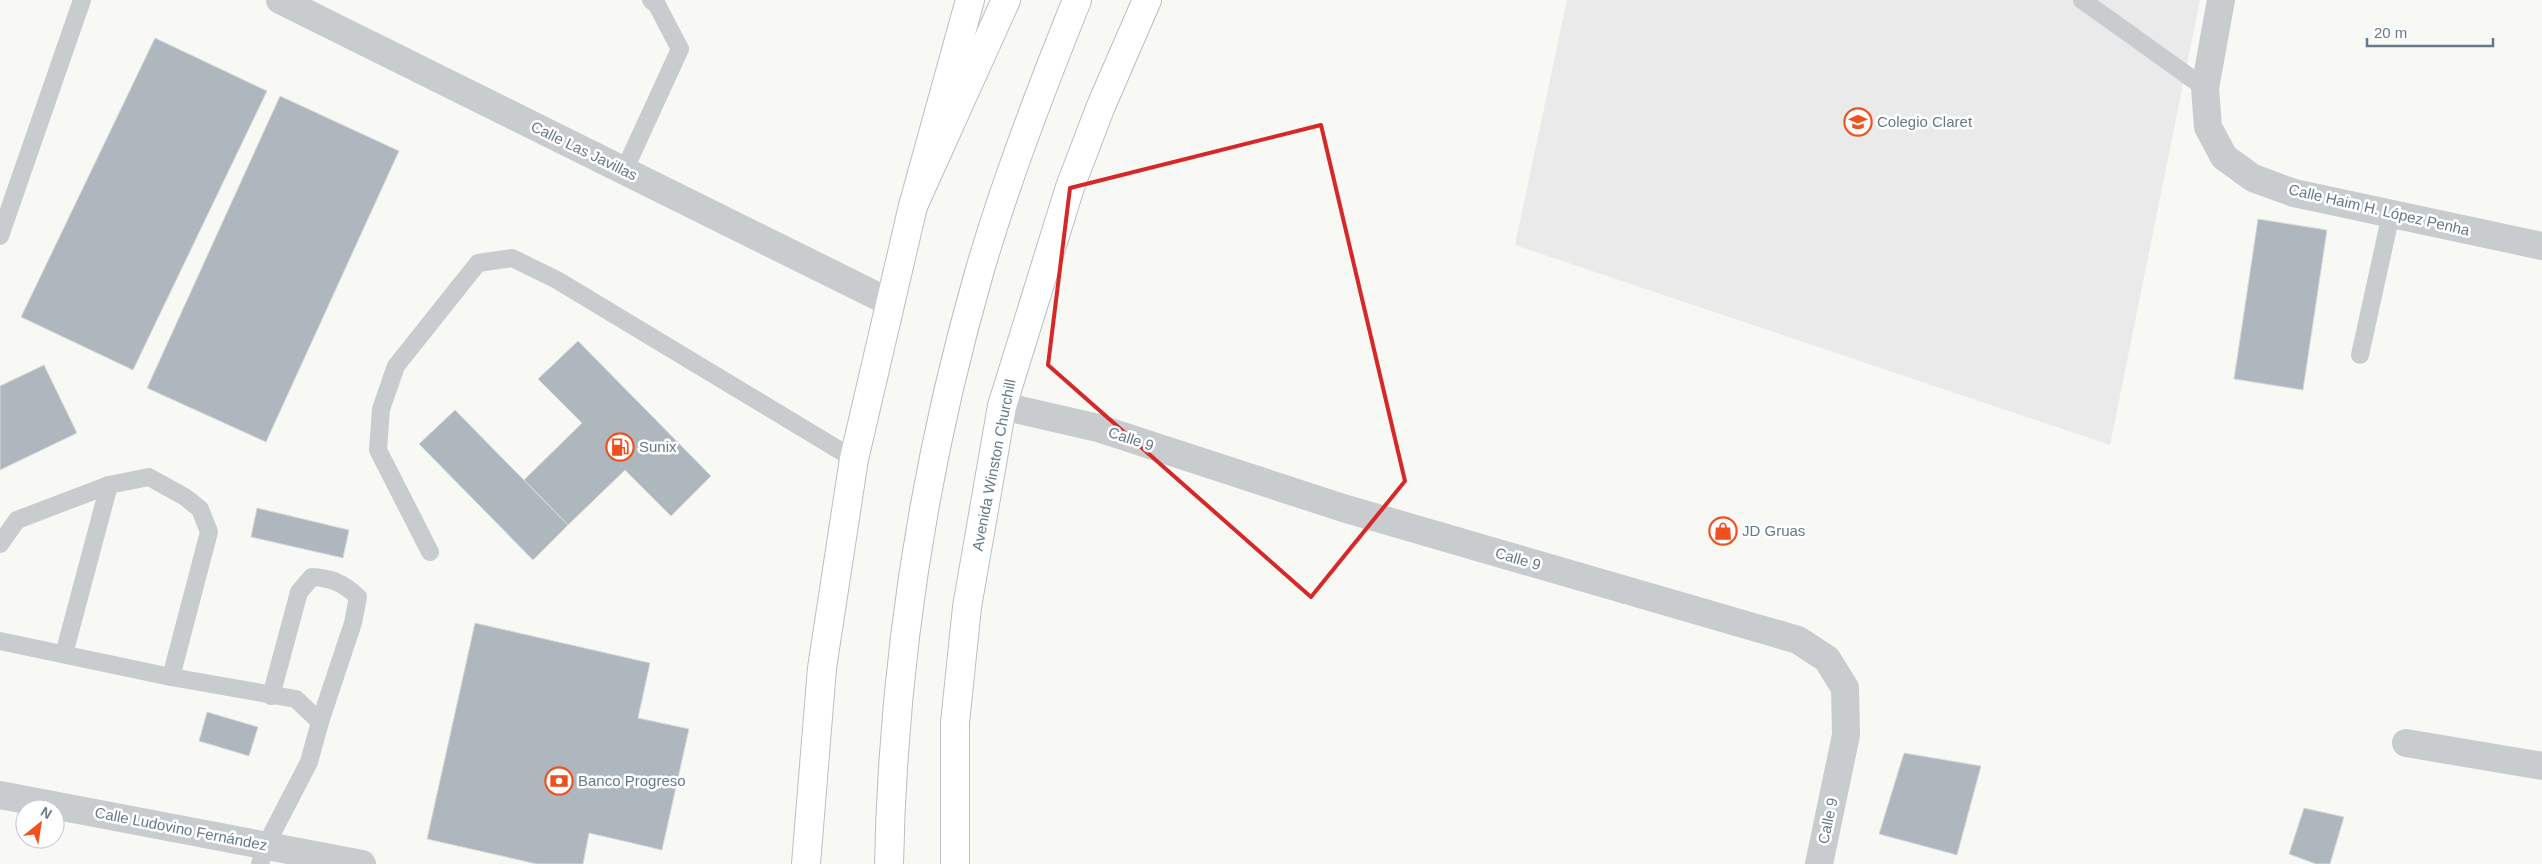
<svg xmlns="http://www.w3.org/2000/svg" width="2542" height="864" font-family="Arial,sans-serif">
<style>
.built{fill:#e9eae9}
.building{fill:#aeb7bd;stroke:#dadad8}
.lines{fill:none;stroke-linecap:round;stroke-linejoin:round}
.primary-casing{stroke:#bbbfc3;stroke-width:30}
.highway-casing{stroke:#babec1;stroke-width:30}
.lane{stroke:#c8cccf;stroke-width:18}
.street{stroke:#c8cccf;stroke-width:28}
.primary{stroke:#fff;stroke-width:28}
.highway{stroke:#fff;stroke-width:28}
.marked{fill:none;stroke:#d62828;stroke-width:4;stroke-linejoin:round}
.labels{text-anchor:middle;stroke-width:5;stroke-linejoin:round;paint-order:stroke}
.poi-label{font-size:15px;fill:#657989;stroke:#fff;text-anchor:start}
.street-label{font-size:15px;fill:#657989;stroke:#fff}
</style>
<rect width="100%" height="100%" fill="#f8f8f5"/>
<path class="built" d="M1567 0H2200L2110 445 1515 245Z"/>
<g class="building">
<path d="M155 38 267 91 133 370 21 317Z"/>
<path d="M280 96 399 151 266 442 147 388Z"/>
<path d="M2258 219 2327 230 2303 390 2234 379Z"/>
<path d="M578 341 711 476 671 516 625 470 568 525 524 480 582 423 538 379Z"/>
<path d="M44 365 77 433 0 470V386Z"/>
<path d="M455 410 568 525 533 560 419 444Z"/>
<path d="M257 508 349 530 343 558 251 537Z"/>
<path d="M475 623 650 663 638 718 689 729 662 850 589 833 583 864H537L427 839Z"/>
<path d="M207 712 258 727 249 756 199 741Z"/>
<path d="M1904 753 1981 766 1957 855 1879 834Z"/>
<path d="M2304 808 2344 817 2330 864H2316L2289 854Z"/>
</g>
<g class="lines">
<g class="primary-casing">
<g id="primary">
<path d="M806 864 822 668 854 459 913 206 970 0"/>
<path d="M955 864V723L967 607 1002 406 1070 187 1101 106 1147 0"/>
</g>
</g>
<g class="highway-casing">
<g id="highway">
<path d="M913 206 1006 0"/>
<path d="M889 864C893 665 924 465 979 273 1006 180 1041 90 1077 0"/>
</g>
</g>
<g class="lane">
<path d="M2082 0 2205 88"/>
<path d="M624 171 680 49 657 5 651 0"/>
<path d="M0 236 82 0"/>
<path d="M2360 355 2391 214"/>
<path d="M0 544 17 520 109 485 149 477 185 497 200 509 209 532 171 677"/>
<path d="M430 552 378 450 381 409 396 366 478 263 512 258 557 280 854 459"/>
<path d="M0 641 171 677 296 699 320 722 309 762 266 845 260 864"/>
<path d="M64 654 109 485"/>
<path d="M271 696 299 592 312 577C332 578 343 583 358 597L353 623 320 722"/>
</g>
<g class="street">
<path d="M280 0 889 302"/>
<path d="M2221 0 2205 88 2208 127 2224 157 2253 178 2294 193 2542 246"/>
<path d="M1002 406 1098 428 1343 508 1798 640 1827 659 1845 688 1846 735 1819 864"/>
<path d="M2406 743 2542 766"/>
<path d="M0 795 362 864"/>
</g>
<use href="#primary" class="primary"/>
<use href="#highway" class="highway"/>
</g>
<path class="marked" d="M1321 125 1405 481 1311 597 1048 365 1070 188Z"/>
<defs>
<g id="school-ring" transform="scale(1.4375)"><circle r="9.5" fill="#fff" stroke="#f04f1e" stroke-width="1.5"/><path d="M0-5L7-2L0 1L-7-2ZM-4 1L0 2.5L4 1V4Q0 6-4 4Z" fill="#f04f1e"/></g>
<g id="fuel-ring" transform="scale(1.4375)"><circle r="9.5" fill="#fff" stroke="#f04f1e" stroke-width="1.5"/><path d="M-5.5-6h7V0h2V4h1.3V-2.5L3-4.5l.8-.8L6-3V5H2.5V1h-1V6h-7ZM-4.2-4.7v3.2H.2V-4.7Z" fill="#f04f1e"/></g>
<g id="shop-ring" transform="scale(1.4375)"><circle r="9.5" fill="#fff" stroke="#f04f1e" stroke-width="1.5"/><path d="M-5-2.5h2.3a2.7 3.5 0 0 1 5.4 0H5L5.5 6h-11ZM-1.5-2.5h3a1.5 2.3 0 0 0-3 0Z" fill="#f04f1e"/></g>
<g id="bank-ring" transform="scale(1.4375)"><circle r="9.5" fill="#fff" stroke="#f04f1e" stroke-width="1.5"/><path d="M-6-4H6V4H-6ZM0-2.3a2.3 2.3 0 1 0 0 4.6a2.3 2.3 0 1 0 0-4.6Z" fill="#f04f1e"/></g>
</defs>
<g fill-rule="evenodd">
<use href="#school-ring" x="1858" y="122"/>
<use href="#fuel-ring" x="620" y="447"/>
<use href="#shop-ring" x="1723" y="531"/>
<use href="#bank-ring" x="559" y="781"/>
</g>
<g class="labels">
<g class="poi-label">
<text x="1877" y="127">Colegio Claret</text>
<text x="639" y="452">Sunix</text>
<text x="1742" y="536">JD Gruas</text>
<text x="578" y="786">Banco Progreso</text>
</g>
<g class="street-label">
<text transform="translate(584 151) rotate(26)" y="5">Calle Las Javillas</text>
<text transform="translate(2379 210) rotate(13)" y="5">Calle Haim H. López Penha</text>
<text transform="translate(1131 439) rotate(18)" y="5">Calle 9</text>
<text transform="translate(994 465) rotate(-79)" y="5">Avenida Winston Churchill</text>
<text transform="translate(1518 559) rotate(16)" y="5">Calle 9</text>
<text transform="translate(1828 821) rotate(-78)" y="5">Calle 9</text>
<text transform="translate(181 829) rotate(11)" y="5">Calle Ludovino Fernández</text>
</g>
</g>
<g transform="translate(40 824) rotate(30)"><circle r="24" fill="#ffffff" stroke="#c1c9d0"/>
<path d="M0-4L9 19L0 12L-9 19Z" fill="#f04f1e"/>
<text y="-8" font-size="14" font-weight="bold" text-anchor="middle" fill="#657989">N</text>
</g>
<path d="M2367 38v8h126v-8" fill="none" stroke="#657989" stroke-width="2.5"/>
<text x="2374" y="38" font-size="15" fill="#657989" stroke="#ffffff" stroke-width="4" paint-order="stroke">20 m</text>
</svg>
